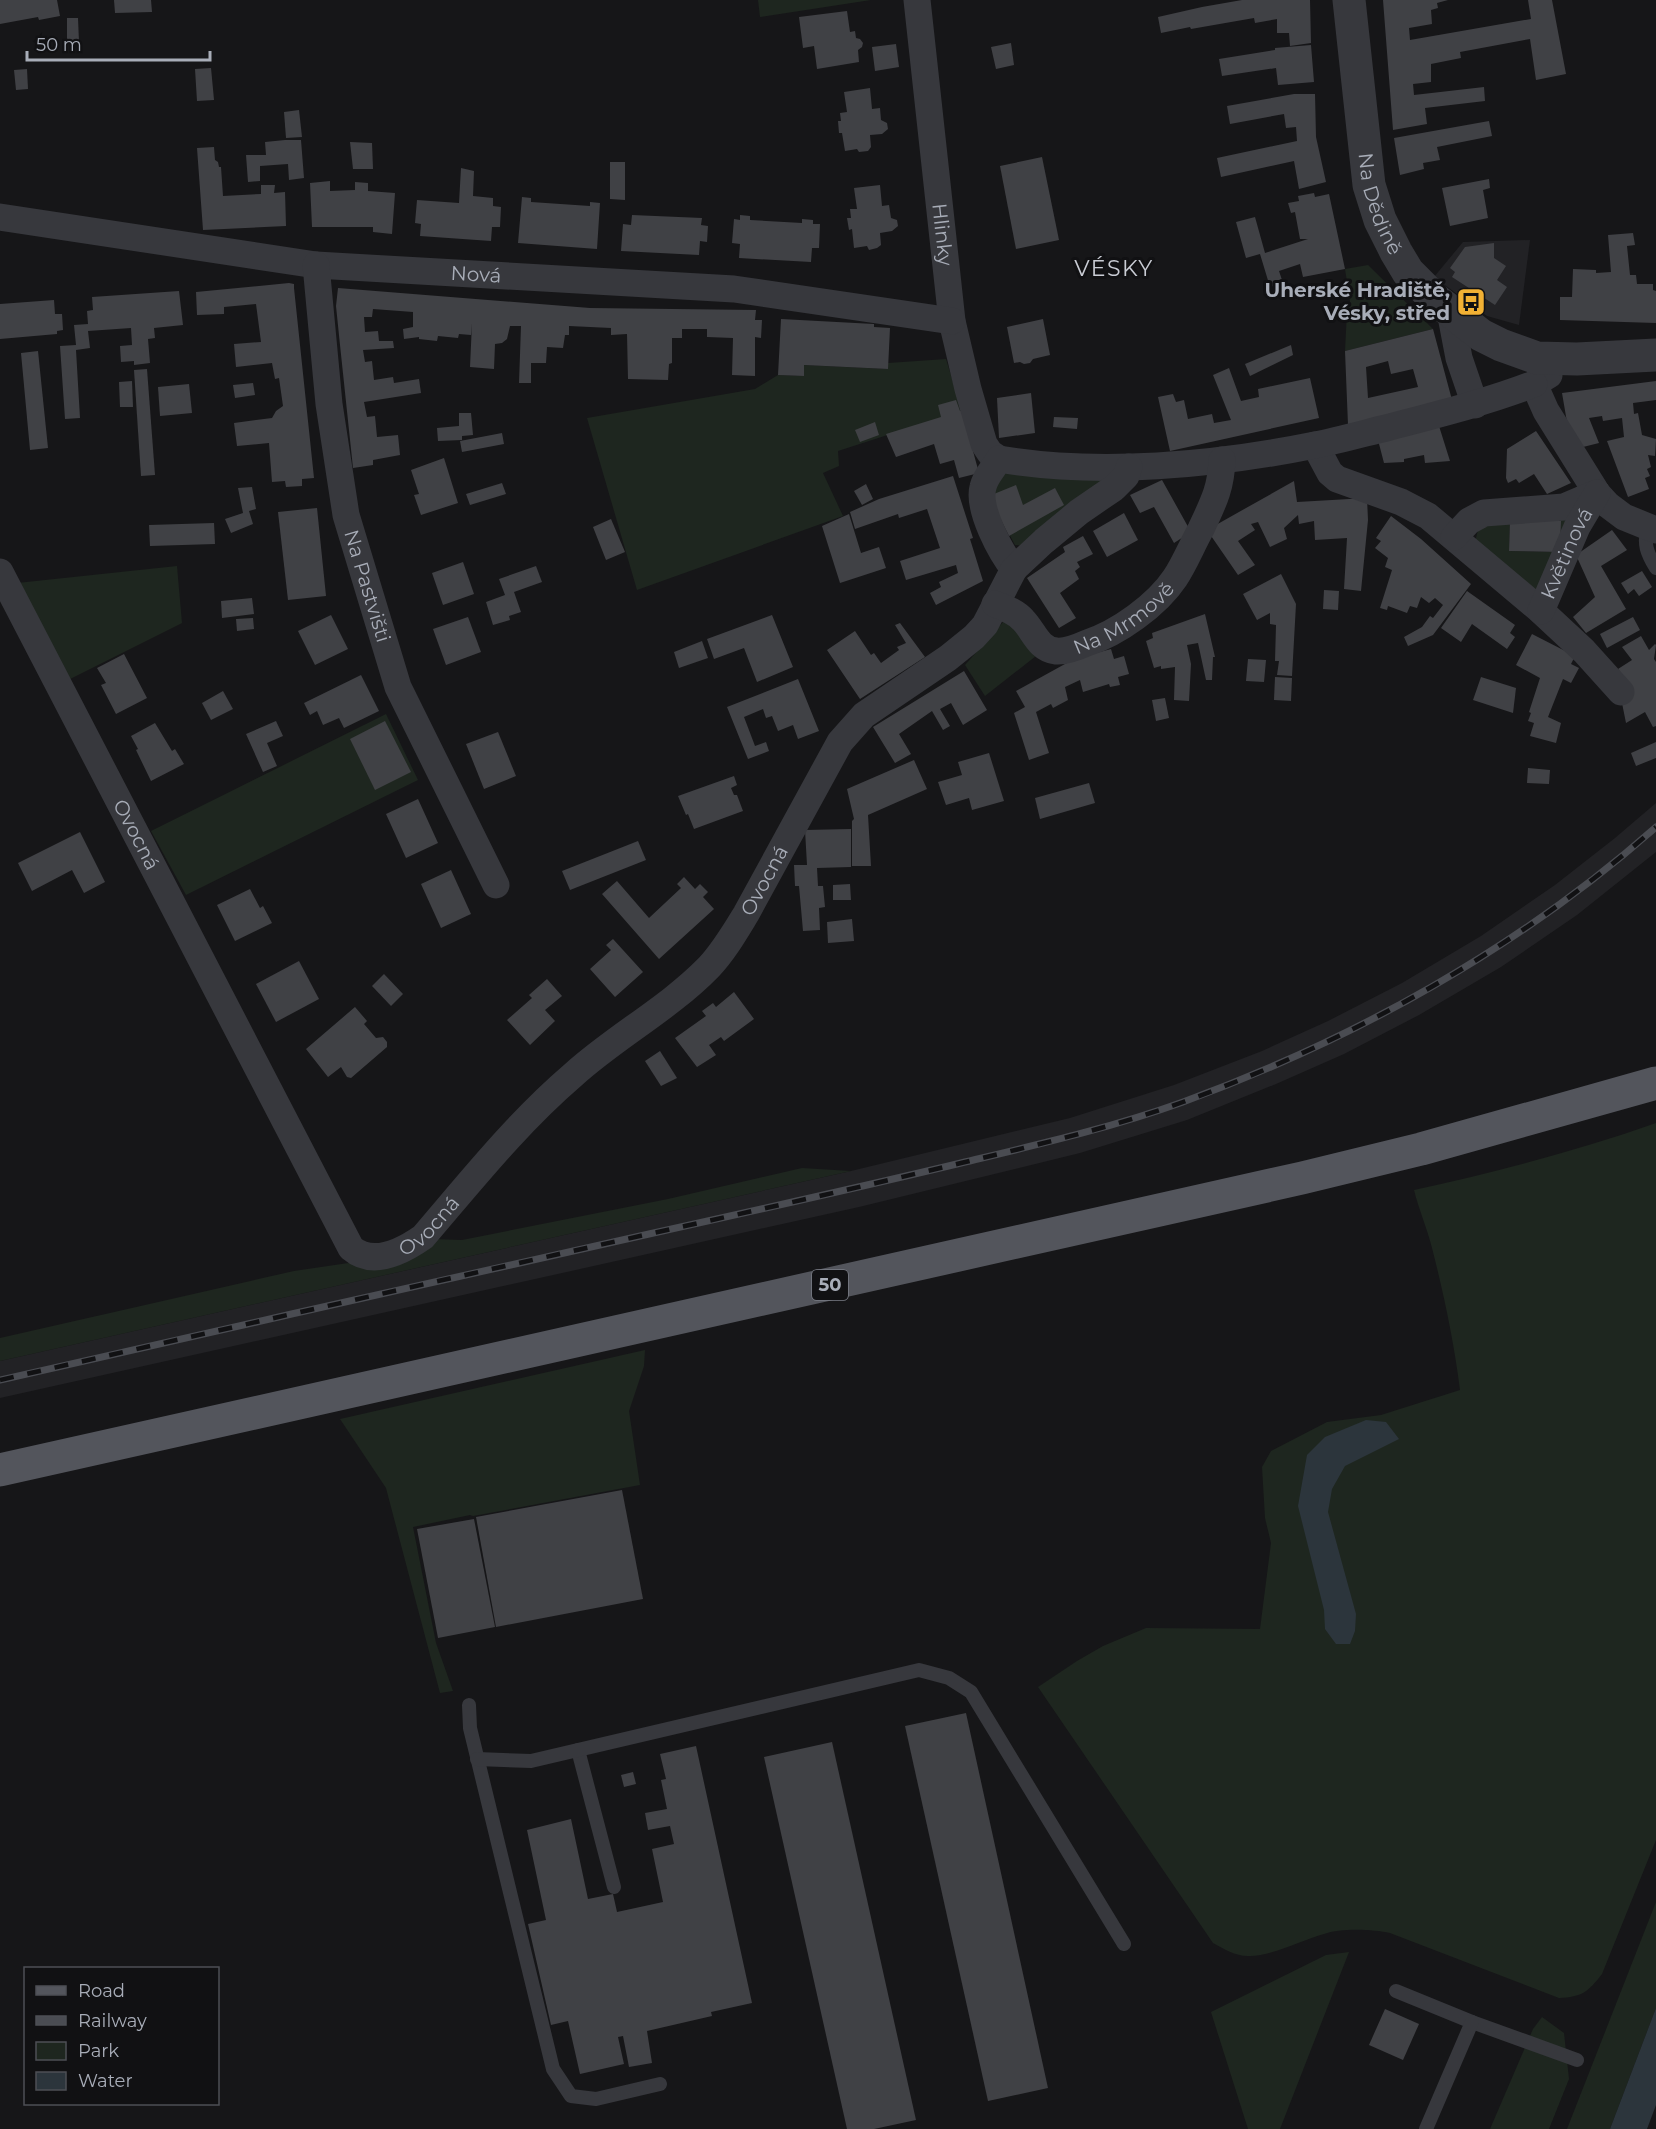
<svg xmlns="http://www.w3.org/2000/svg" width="1656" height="2129" font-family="Montserrat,sans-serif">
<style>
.built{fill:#222225}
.green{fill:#1e261f}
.water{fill:#2c353c}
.building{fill:#404145;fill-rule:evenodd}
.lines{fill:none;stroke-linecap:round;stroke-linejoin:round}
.service{stroke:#37383d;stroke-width:14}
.minor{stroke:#37383d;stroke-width:27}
.tertiary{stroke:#37383d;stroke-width:33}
.primary{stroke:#53555c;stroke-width:33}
.rail-casing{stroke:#4a4c52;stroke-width:7}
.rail{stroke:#111113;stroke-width:4.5;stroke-dasharray:14;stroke-linecap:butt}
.labels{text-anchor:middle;stroke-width:6;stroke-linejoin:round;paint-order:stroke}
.shield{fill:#111113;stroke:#7b7e86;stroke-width:1.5}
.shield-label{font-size:18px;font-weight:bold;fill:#a8adb8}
.street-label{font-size:20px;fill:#a8adb8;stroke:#111113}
.poi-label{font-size:20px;font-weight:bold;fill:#a8adb8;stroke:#111113;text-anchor:end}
.quarter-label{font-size:22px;letter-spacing:1.5px;fill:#c9ccd4;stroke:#111113}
</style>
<rect width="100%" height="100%" fill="#161618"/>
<g class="built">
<path d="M1530 240 1519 325 1487 316 1434 277 1463 242Z"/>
<path d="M1656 803V852L1577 915 1501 967 1419 1015 1344 1054 1276 1084 1187 1120 1080 1153 859 1207 0 1398V1361L851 1171 1070 1118 1174 1085 1262 1051 1328 1021 1402 983 1481 936 1555 885 1615 838Z"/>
</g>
<g class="green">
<path d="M758 0H871L760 17Z"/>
<path d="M1368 265 1433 329 1345 351 1347 311 1350 301 1345 269Z"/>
<path d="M946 359 962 411 838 451 839 466 823 473 843 516 637 590 587 418 755 389 778 375 804 376V365L888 369V363Z"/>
<path d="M1007 470 1108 477 1024 546 1015 545 989 496Z"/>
<path d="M1565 515 1570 519 1560 544 1561 521 1510 520 1509 551 1560 552C1554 571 1552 592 1528 592L1480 550 1475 542 1479 526 1491 519Z"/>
<path d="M177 566 182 623 68 680 17 583Z"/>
<path d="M1003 622 1010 623 1036 656 985 696 965 665Z"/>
<path d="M386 714 418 780 186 895 151 831Z"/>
<path d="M1656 1123V1840L1602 1974C1588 1992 1582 1997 1559 1998L1390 1933C1373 1929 1340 1928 1324 1934 1302 1940 1270 1957 1248 1956 1235 1956 1224 1949 1213 1943L1038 1687 1077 1661 1103 1646 1146 1628 1260 1629 1271 1543 1265 1518 1262 1467 1271 1451 1327 1422 1381 1415 1460 1390C1454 1342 1444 1295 1432 1248 1427 1228 1419 1210 1414 1190 1496 1172 1577 1151 1656 1123Z"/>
<path d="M802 1168 851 1171 0 1361V1338L294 1271 423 1252 432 1239 462 1240 668 1199Z"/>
<path d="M645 1350 644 1366 629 1411 640 1485 473 1516 470 1515 413 1527 436 1643 453 1691 440 1693 386 1488 340 1419Z"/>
<path d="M1656 1902V2008L1610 2129H1567Z"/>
<path d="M1349 1952 1280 2129H1248L1211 2012 1326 1955Z"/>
<path d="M1542 2017 1564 2033 1569 2079 1549 2129H1490L1533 2029Z"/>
</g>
<g class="water">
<path d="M1366 1420 1386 1422 1399 1439 1345 1466 1332 1489 1328 1512 1356 1614 1355 1631 1350 1644H1336L1325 1629 1324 1610 1298 1506 1307 1455 1325 1437Z"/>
<path d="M1656 2008V2105L1647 2129H1610Z"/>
</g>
<g class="building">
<path d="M0 0H57L60 16 39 20 38 17 0 24Z"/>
<path d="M114 0H151L152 12 115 13Z"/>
<path d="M1242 0H1310L1311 43 1290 46 1289 33H1277V19L1255 23 1254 18 1191 29 1190 27 1161 33 1158 17 1202 7Z"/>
<path d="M1383 0H1448L1437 3 1438 8 1431 10 1432 24 1409 28 1410 40 1531 19 1528 0H1552L1566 74 1536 80 1530 39 1460 52 1461 58 1431 64V82L1413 84 1414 95 1484 87 1485 101 1425 108 1427 124 1393 130Z"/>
<path d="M847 11 850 32 855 31 856 38 860 39 863 43 862 47 858 50 859 62 817 69 814 46 803 48 799 17Z"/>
<path d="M67 18H78L79 42 67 43Z"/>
<path d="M1011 43 1014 65 996 69 991 47Z"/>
<path d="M896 44 899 67 875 71 872 47Z"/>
<path d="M1311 45 1314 82 1278 85 1276 68 1222 76 1219 59 1275 50V48Z"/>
<path d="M211 68 214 100 197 101 195 69Z"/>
<path d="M27 69 28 89 16 90 14 70Z"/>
<path d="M870 88 872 109 880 108 881 120 887 123 888 129 882 134 870 135 871 147 868 151 859 152 857 149 845 151 842 133H839L838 121H841L840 113 847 112 844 92Z"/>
<path d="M1294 94H1315L1316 137 1326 182 1299 189 1294 161 1221 177 1217 158 1297 141 1296 127 1286 128 1284 114 1230 124 1227 106Z"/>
<path d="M299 110 302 137 286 138 284 112Z"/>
<path d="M1489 121 1492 136 1437 147 1440 160 1423 163 1424 169 1400 175 1394 138Z"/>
<path d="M285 140H301L304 178 289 180 288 164 260 166V181L248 182 246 155H266L265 142Z"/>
<path d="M350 142 372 143 373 169H353Z"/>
<path d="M214 147 215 160 218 162 219 167H221L223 196 261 194V185H275L274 193 285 192 286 226 203 230 197 148Z"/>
<path d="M1042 157 1059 240 1016 249 1000 166Z"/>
<path d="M610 162H625V200L610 199Z"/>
<path d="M461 168 474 171 473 196 493 198V206L501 207 500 227H492L491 241 420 236 421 224 415 223 417 200 459 203Z"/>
<path d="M1489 179 1490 188 1483 190 1488 218 1450 226 1442 188Z"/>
<path d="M330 181V191L355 190V182L368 183V191L395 193 392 234 373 232V227H312L310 183Z"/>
<path d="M880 185 882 206 889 205 891 218 897 220 898 226 892 231 880 233 881 245 877 248 869 250 867 246 854 248 852 229 849 230 847 218H851L850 209H857L854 188Z"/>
<path d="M1314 193 1315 197 1329 194 1345 269 1303 277 1300 264 1279 271 1283 283 1270 287 1260 254 1246 258 1236 222 1255 217 1265 253 1308 239H1300L1295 212 1291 213 1288 203 1299 201 1298 196Z"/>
<path d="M522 197 531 198V202L590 206V202L600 203 597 249 518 243Z"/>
<path d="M632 215 702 218 701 225 708 226 707 242 700 241 699 255 621 251 623 224 631 225Z"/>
<path d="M740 215 750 216V220L802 223V219L813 220V224H820L819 248H812L811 262 739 258 740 244 732 243 734 219 740 220Z"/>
<path d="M1633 233 1635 245 1627 246 1630 275H1636L1637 284H1653V290L1656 291V323L1560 320V297H1572L1573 269 1596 270V273L1611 272 1608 235Z"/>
<path d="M1494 243V258L1506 266 1497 280 1507 287 1495 305 1452 277 1455 272 1450 268 1465 247Z"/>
<path d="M289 283 294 284V288L314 478 302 479V486L286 487 285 481 272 482 269 443 237 446 234 423 272 418 276 411 283 406 279 378 275 379 272 363 236 367 234 344 261 342 256 304 224 307V314L197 315 196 292Z"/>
<path d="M338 288 590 308 756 310 755 320H762L761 338 755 337V376L732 375 733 338 707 337V329H682V338H672V363L669 364 668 380 628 379 627 334 611 335V328L569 326V335H565L563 348 547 347 546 363H531V383H519L521 326H510L507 339 502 343 495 344 494 369 470 367 472 323 471 335 459 334 458 338 438 336 437 341 419 339V337L404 339 403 329 413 327V312L373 309 372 317H364L365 332 378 331 379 341H393L394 348 363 350 365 362 372 361 374 380 393 377 394 383 419 379 421 393 364 402 367 417 375 416 377 437 398 435 400 455 373 460V465L353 468 340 345 336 306Z"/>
<path d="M179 291 183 325 154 328 155 338 148 339 150 363 134 365V361L121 362 120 346 132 345 131 328 88 331 90 348 76 350 80 418 65 419 60 346 76 345 74 325 88 324 87 311 93 310 92 297Z"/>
<path d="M54 300 55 314H62L63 330 57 331V334L0 339V304Z"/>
<path d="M781 319 874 324V327L890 328 888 369 804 365V376L778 375Z"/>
<path d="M1043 319 1050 355 1033 359 1030 363 1024 364 1020 362 1014 363 1007 327Z"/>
<path d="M1433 329 1452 400 1348 425 1345 351ZM1388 361 1391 374 1413 369 1418 387 1368 398 1366 367Z"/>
<path d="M1291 345 1293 355 1250 376 1245 364Z"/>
<path d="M38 351 48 448 30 450 21 353Z"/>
<path d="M1229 368 1241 401 1259 397 1258 389 1310 378 1319 418 1170 451 1158 397 1173 394 1176 402 1184 400 1188 419 1212 414 1214 423 1231 420 1213 375Z"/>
<path d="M147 369 155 475 141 476 134 370Z"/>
<path d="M132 381 133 407H120L119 382Z"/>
<path d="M1656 381V400L1633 403 1634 414 1638 413 1642 435 1656 439 1655 456 1648 455 1651 467 1647 469 1650 476 1645 478 1649 489 1628 497 1607 441 1624 437 1622 418 1603 421 1602 416 1589 418 1599 443 1579 448 1568 428 1562 393Z"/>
<path d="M253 383 255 395 235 398 233 385Z"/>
<path d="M189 384 192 413 160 416 158 387Z"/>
<path d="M1031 393 1035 433 999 438 997 398Z"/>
<path d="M956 400 960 411H962L979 473 959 478 954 460 940 464 934 444 896 457 886 434 941 417 938 405Z"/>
<path d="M459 413H471L473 435 462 436V440L438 441 437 428 459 426Z"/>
<path d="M1054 417 1078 418 1077 429 1053 427Z"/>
<path d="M875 422 879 435 860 442 855 430Z"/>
<path d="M1439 426 1450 461 1425 463 1424 455 1404 459V462L1384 463 1378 440Z"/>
<path d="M1536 431 1571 483 1547 494 1534 474 1519 483 1516 479 1508 483 1506 478 1507 449Z"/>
<path d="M502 433 504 444 462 452 460 441Z"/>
<path d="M444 458 458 503 421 515 414 495 419 494 411 470Z"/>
<path d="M953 476 973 538 970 539 983 581 936 605 930 593 941 587 939 582 958 573 956 565 906 580 900 561 940 548 927 509 899 518 898 514 855 529 850 512 879 499Z"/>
<path d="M1162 480 1191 532 1174 543 1154 507 1140 513 1130 495Z"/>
<path d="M1294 481 1297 502 1367 498 1368 520 1361 591 1344 589 1347 538 1315 540 1314 521 1299 524 1298 515 1284 528 1287 539 1270 547 1258 522 1251 524 1255 530 1238 541 1255 565 1238 575 1207 530Z"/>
<path d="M502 483 506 494 470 505 466 494Z"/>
<path d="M866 484 873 499 862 505 854 491Z"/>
<path d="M1016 485 1023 505 1055 488 1064 505 1009 536 989 496Z"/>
<path d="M252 487 256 509 249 511 253 524 231 533 225 519 243 513 238 488Z"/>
<path d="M317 508 326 596 288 600 278 512Z"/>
<path d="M1124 513 1138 540 1107 557 1093 531Z"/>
<path d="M849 514 861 553 879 547 886 568 840 583 822 526Z"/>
<path d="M1391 516 1421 539 1471 584 1433 635 1408 646 1404 637 1422 627 1430 616 1433 618 1443 605 1435 598 1429 603 1421 597 1417 608 1410 606 1407 613 1388 606 1387 610 1380 608 1392 570 1385 567 1388 558 1375 548 1381 541 1376 538Z"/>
<path d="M611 519 625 552 606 560 593 527Z"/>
<path d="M1510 520 1561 521 1560 552 1509 551Z"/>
<path d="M214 523 215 544 150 546 149 525Z"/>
<path d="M1612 530 1627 550 1601 566 1626 609 1586 633 1573 617 1595 597 1576 555Z"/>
<path d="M1083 536 1093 554 1077 562 1080 567 1075 571 1079 579 1060 593 1076 618 1059 628 1027 578 1065 552 1063 547Z"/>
<path d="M463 562 474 594 443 605 432 573Z"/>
<path d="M536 566 542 582 514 592 521 612 509 616 510 620 493 625 486 602 505 595 499 579Z"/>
<path d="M1642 571 1652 587 1639 596 1634 589 1628 594 1621 583Z"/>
<path d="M1281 574 1296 604 1292 676 1277 675 1279 661H1275L1276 625 1270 624V613L1257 620 1243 594Z"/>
<path d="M1324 590 1339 591 1338 610 1323 609Z"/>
<path d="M1467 591 1515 625 1510 633 1515 637 1507 649 1472 624 1461 642 1441 628Z"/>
<path d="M252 598 254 614 222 618 221 601Z"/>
<path d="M1205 614 1215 657H1213L1212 680H1206L1198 643 1187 645 1191 664 1189 701 1174 700 1175 667 1161 669V666L1154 668 1146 641 1153 638 1152 633Z"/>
<path d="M331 615 348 649 315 665 298 631Z"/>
<path d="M772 615 793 667 757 682 744 648 714 659 707 639Z"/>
<path d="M468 617 481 652 446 665 433 629Z"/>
<path d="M1633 617 1640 630 1607 648 1600 634Z"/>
<path d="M253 618 254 629 237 631 236 619Z"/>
<path d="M900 623 925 657 860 699 827 650 855 631 871 655 874 653 881 663 899 650 897 647 906 643 895 625Z"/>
<path d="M1532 634 1575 656 1571 664 1579 668 1571 683 1563 679 1548 717 1561 723 1556 743 1530 736 1534 723 1528 721 1531 713 1529 712 1540 678 1516 665Z"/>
<path d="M1641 636 1649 650 1655 644 1656 645 1654 659 1656 662V726L1653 727 1645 712 1626 723 1621 698 1634 691 1618 669 1632 660 1622 647Z"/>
<path d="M702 641 708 658 679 668 674 652Z"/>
<path d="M1111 649 1114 659 1124 656 1129 674 1118 677 1120 685 1110 687 1109 684 1083 692 1080 680 1065 687 1068 700 1053 708 1051 704 1036 712 1049 753 1029 760 1014 713 1025 707 1016 691 1074 659Z"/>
<path d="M124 654 147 698 116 714 101 685 106 683 97 668Z"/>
<path d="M1248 659 1266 660 1264 682 1246 681Z"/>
<path d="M964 671 987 710 963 725 951 703 940 709 950 726 943 730 932 711 899 734 911 754 895 763 873 727Z"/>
<path d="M361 675 379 711 344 728 339 718 323 725 317 711 310 715 304 703Z"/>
<path d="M1275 677 1292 678 1291 701 1274 700Z"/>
<path d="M1481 677 1516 688 1513 713 1473 700Z"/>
<path d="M798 679 819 731 798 739 793 725 778 731 772 716 766 718 763 709 744 717 755 746 766 742 769 751 748 759 727 707Z"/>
<path d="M223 691 233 709 211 720 202 703Z"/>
<path d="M1165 698 1169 718 1156 721 1152 700Z"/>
<path d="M276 721 283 736 267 743 277 766 263 772 246 734Z"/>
<path d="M385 721 411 772 375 790 350 739Z"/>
<path d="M155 723 172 751 175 749 184 764 151 781 136 750 138 749 131 736Z"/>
<path d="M498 732 516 776 484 789 466 744Z"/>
<path d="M1656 742V758L1636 766 1631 753Z"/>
<path d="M989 753 1004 801 972 810 969 798 946 805 938 782 962 775 958 762Z"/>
<path d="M914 760 927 789 868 815 871 866H852V821L854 819 847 789Z"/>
<path d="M1528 768 1550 770 1549 784 1527 783Z"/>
<path d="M734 776 737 785 731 788 734 795H737L743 811 694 829 688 814 686 815 678 796Z"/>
<path d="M1089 783 1095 803 1040 819 1035 798Z"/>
<path d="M418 799 438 843 406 858 386 814Z"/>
<path d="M851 829V867L817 868 818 886H823L825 907 819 908 820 930 803 931 799 886H795L794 865H807L805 830Z"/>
<path d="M80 832 105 882 84 893 72 870 32 891 18 863Z"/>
<path d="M638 841 646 860 570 890 562 871Z"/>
<path d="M451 870 471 914 441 928 421 884Z"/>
<path d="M684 877 695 889 700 884 708 892 703 897 714 909 659 959 602 894 617 881 649 918 681 888 677 884Z"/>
<path d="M850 884 851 900H833V885Z"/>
<path d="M250 889 260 908 263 906 272 923 235 941 217 905Z"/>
<path d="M852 919 854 941 828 943 827 922Z"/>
<path d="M613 939 643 972 615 997 590 969 611 950 606 945Z"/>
<path d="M299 961 319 999 276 1022 256 984Z"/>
<path d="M384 974 403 994 391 1006 372 986Z"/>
<path d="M547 979 562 996 545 1010 555 1021 530 1045 507 1020 532 998 529 995Z"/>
<path d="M734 992 754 1019 724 1041 721 1037 709 1045 716 1055 697 1067 675 1038 706 1016 702 1011 713 1003 716 1007Z"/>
<path d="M355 1007 367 1021 364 1024 376 1038 383 1037 387 1042V1047L351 1078 347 1077 341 1067 328 1077 306 1049Z"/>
<path d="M660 1051 677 1078 661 1086 645 1061Z"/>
<path d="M622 1490 643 1599 496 1627 476 1517Z"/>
<path d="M474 1519 495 1627 438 1638 417 1529Z"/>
<path d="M966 1713 1048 2088 988 2101 905 1726Z"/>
<path d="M832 1742 916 2120 874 2129H847L764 1757Z"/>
<path d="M696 1746 752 2003 711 2012 712 2016 647 2031 652 2063 629 2067 623 2036 618 2037 624 2064 580 2074 568 2021 551 2025 528 1924 546 1920 527 1830 571 1819 588 1899 613 1894 617 1912 663 1902 652 1849 674 1844 670 1826 648 1830 645 1813 667 1809 661 1780 666 1779 660 1754Z"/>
<path d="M633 1772 636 1784 624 1787 621 1775Z"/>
<path d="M1385 2009 1419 2024 1403 2060 1369 2045Z"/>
</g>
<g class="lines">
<g class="service">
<path d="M1648 527C1643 544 1647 553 1656 568"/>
<path d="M469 1705 470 1728 553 2069 571 2096 596 2099 660 2084"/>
<path d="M578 1750 614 1887"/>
<path d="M477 1759 531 1761 919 1670 949 1678 971 1692 1124 1944"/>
<path d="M1396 1991 1472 2022 1577 2060"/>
<path d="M1426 2129 1472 2022"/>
</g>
<g class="minor">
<path id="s1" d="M917 0 952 321 968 389 984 444 990 453 999 459"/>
<path id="s2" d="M0 217 316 265 734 289 952 321"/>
<path id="s3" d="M316 265 329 404 346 515 398 687 496 885"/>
<path d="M1450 311 1459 358 1475 405"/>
<path d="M1549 375 1534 384 1546 411 1597 493 1608 505 1624 517 1656 530"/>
<path d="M1315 445 1330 473 1337 479 1401 502 1428 516 1541 611 1584 651 1621 692"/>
<path d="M1454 537 1469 521 1484 513 1564 507 1597 493"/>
<path d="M1014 569C1001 553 977 509 983 487 985 477 994 468 999 459 1099 476 1216 465 1315 445 1340 440 1365 433 1390 427 1439 414 1487 402 1534 384"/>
<path id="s4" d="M0 572 351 1248C373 1267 403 1251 423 1237 471 1181 517 1123 573 1075 616 1036 668 1009 709 967 724 951 735 932 746 914L840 742 864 715 948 658 974 637 985 625 1014 569 1044 541 1079 512 1114 488 1126 476 1129 467"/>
<path id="s5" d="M995 604C1005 608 1016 612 1023 620 1034 631 1038 649 1056 651 1066 652 1078 647 1087 643 1118 633 1157 605 1175 578 1185 563 1192 545 1201 529 1213 503 1221 489 1222 460"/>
<path id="s6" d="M1541 611 1577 527 1597 493"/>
</g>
<path class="tertiary" id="s7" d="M1349 0 1369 185 1380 220 1396 252 1408 272 1436 300 1481 335 1501 345 1537 358 1577 359 1656 355"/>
<path class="primary" d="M0 1470 1302 1178 1421 1149 1656 1083"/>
<g class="rail-casing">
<path id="rail" d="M0 1380C216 1331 433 1282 649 1234 753 1211 857 1188 961 1163 1036 1145 1111 1128 1183 1102 1355 1039 1519 948 1656 827"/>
</g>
<use href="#rail" class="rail"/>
</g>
<defs>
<g id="bus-square" transform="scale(1.5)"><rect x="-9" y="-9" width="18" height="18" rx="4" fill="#f2b134" stroke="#111113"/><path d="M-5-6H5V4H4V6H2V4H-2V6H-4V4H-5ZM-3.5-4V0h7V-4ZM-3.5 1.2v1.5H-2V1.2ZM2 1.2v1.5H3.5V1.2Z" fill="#111"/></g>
</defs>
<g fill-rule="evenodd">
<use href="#bus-square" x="1471" y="302"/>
</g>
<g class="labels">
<rect class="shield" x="812" y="1270" width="36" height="30" rx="4.5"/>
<g class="shield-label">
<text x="830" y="1291">50</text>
</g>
<g class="street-label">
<text dy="7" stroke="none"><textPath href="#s7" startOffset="207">Na Dědině</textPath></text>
<text dy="7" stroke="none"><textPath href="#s1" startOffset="236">Hlinky</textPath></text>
<text dy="7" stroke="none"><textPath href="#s2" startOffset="480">Nová</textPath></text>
<text dy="7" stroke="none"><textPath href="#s6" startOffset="63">Květinová</textPath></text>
<text dy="7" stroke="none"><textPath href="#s3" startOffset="326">Na Pastvišti</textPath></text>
<text dy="7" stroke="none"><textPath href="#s5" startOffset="156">Na Mrmově</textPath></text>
<text dy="7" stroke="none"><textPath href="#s4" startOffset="296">Ovocná</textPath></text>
<text dy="7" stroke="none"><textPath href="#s4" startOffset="1338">Ovocná</textPath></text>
<text dy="7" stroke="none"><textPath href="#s4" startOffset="852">Ovocná</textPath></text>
</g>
<g class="poi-label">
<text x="1450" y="297">Uherské Hradiště,<tspan x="1450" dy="23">Vésky, střed</tspan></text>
</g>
<g class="quarter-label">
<text x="1114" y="276">VÉSKY</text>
</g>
</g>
<rect x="24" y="1967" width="195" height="138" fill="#111113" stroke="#4d4f55" stroke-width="1.5"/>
<rect x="36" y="1986" width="30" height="9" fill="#53555c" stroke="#4d4f55" stroke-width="1.5"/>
<text x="78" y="1997" font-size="18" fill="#a8adb8">Road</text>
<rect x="36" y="2016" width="30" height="9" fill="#4a4c52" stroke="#4d4f55" stroke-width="1.5"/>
<text x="78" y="2027" font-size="18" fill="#a8adb8">Railway</text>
<rect x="36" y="2042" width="30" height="18" fill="#1e261f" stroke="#4d4f55" stroke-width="1.5"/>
<text x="78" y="2057" font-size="18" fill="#a8adb8">Park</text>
<rect x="36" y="2072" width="30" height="18" fill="#2c353c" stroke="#4d4f55" stroke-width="1.5"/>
<text x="78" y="2087" font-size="18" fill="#a8adb8">Water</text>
<path d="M27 51v9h183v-9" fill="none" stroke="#a8adb8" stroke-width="3"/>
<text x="36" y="51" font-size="18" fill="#a8adb8" stroke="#111113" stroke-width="4.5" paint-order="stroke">50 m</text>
</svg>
